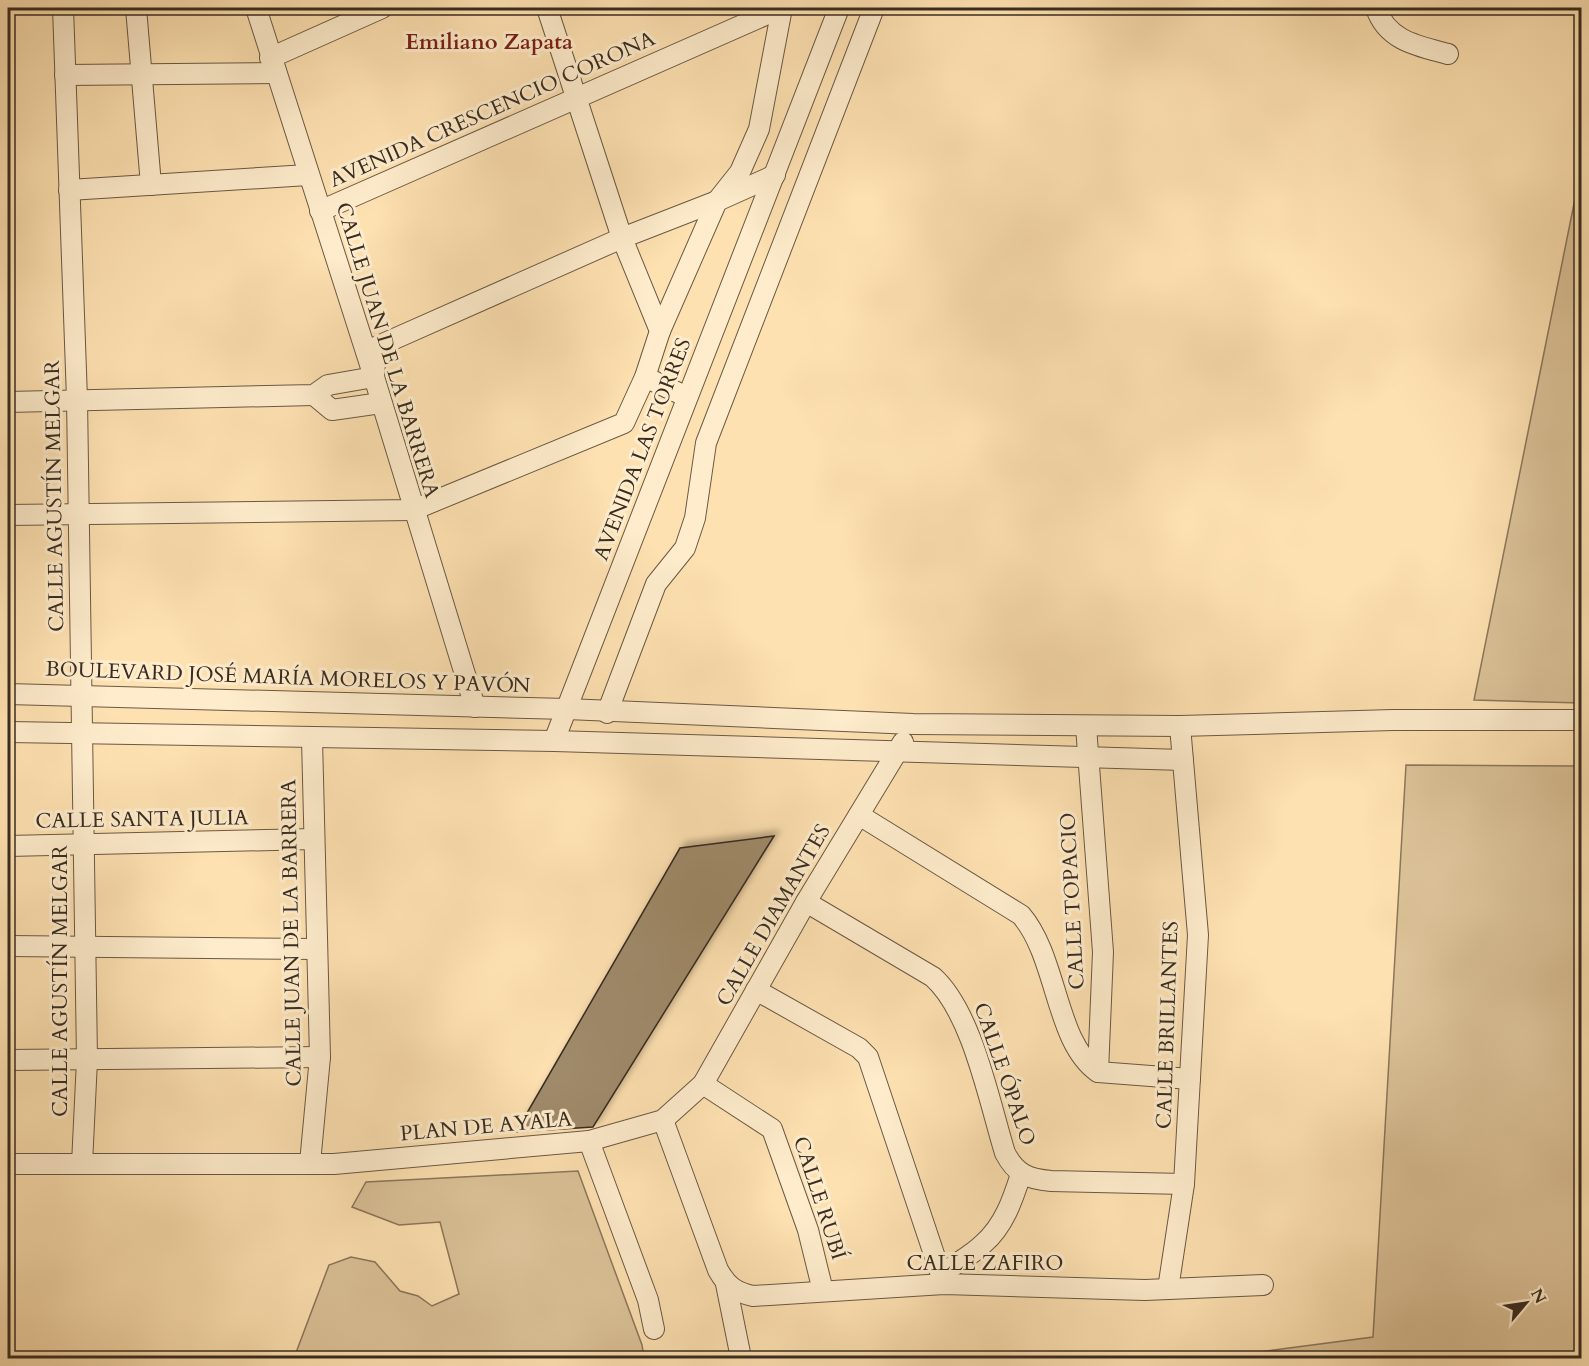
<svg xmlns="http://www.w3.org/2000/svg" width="1589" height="1366" font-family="Cardo,serif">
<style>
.green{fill:#dcc298;stroke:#8a775c;stroke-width:1.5}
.building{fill:#9f8a6b;stroke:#382c20;stroke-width:1.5;filter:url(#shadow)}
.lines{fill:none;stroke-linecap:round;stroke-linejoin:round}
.minor-casing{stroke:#6a5944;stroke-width:22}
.minor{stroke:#feeccc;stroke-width:20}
.labels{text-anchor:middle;stroke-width:6;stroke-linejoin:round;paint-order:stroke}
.street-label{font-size:21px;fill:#382c20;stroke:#feeccc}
.neighbourhood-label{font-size:22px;font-weight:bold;fill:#7a1f14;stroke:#feeccc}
</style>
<defs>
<filter id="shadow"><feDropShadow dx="5.5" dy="-5.5" stdDeviation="3" flood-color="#0004"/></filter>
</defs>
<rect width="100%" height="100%" fill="#fee1b1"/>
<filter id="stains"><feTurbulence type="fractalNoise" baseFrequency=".00333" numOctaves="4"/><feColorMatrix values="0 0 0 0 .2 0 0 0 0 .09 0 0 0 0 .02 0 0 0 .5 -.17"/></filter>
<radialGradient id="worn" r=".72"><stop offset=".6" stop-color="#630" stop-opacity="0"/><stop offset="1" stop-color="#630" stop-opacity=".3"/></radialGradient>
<g class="green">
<path d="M1581 169V703L1474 700Z"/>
<path d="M1406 765 1581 766V1358H1214L1373 1337Z"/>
<path d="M578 1171 642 1345 644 1358H294L329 1265 351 1257 375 1262 400 1291 418 1296 432 1306 459 1294 440 1222 399 1225 352 1207 366 1182Z"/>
</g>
<path class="building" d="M774 836 593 1127 516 1132 680 848Z"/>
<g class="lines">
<g class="minor-casing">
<g id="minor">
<path d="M63 8 77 399 87 1060 82 1164"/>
<path d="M136 8 151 185"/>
<path d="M256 8 374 377 475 707"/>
<path d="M1376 8C1387 41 1418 46 1448 54"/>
<path d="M270 58 382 8"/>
<path d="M65 75 276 73"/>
<path d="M69 190 308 175"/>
<path d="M320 211 781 8"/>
<path d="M660 331 717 201 740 172 759 129 782 8"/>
<path d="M645 377 687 397"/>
<path d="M314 395 332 410 381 403"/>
<path d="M8 402 314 395 328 385 374 377 376 347 622 238 717 201 775 175"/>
<path d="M8 515 413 510 624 423 645 377 660 331 622 238 547 8"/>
<path d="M8 694 567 709 913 724 1180 726 1393 720H1582"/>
<path d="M607 713 656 584 685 548 695 518 706 443 874 8"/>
<path d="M1086 726 1103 952 1098 1072"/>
<path d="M8 732 554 741 1183 760"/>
<path d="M554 741 839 8"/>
<path d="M859 815 1021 915C1058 958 1055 1042 1098 1072L1190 1079"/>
<path d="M8 846 314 839"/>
<path d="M806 902 933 977C972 1012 989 1101 1005 1153 1016 1174 1028 1179 1051 1181L1184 1184"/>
<path d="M8 946 316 949"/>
<path d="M756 990 859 1048 868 1057 944 1284"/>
<path d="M8 1060 320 1057"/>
<path d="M703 1084 772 1129 808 1230 823 1291"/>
<path d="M663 1120 718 1270C727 1286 735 1292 753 1296L944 1284 1145 1290 1263 1285"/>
<path d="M589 1141 648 1300 654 1329"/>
<path d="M310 1163 320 1057 312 739"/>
<path d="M8 1164H334L589 1141 663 1120 703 1084 806 902 903 742"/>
<path d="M941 1275C954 1264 971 1256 983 1244 1004 1226 1013 1199 1021 1174"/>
<path d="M726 1284 741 1358"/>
<path d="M1168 1289 1184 1184 1198 935 1180 726"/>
</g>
</g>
<use href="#minor" class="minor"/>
</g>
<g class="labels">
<g class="street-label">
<text transform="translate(492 109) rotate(-24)" y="7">AVENIDA CRESCENCIO CORONA</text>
<text transform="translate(388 350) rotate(73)" y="7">CALLE JUAN DE LA BARRERA</text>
<text transform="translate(642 449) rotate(-69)" y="7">AVENIDA LAS TORRES</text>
<text transform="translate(54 496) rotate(-91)" y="7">CALLE AGUSTÍN MELGAR</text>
<text transform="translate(288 677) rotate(2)" y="7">BOULEVARD JOSÉ MARÍA MORELOS Y PAVÓN</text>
<text transform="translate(142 819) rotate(-1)" y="7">CALLE SANTA JULIA</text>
<text transform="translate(1072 901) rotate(-93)" y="7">CALLE TOPACIO</text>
<text transform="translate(773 915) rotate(-60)" y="7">CALLE DIAMANTES</text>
<text transform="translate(291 933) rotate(-91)" y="7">CALLE JUAN DE LA BARRERA</text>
<text transform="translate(60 981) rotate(-90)" y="7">CALLE AGUSTÍN MELGAR</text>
<text transform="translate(1167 1025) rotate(-88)" y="7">CALLE BRILLANTES</text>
<text transform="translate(1005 1074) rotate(71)" y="7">CALLE ÓPALO</text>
<text transform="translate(486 1126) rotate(-5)" y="7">PLAN DE AYALA</text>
<text transform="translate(820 1198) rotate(72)" y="7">CALLE RUBÍ</text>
<text x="985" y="1270">CALLE ZAFIRO</text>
</g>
<g class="neighbourhood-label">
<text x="489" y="49">Emiliano Zapata</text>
</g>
</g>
<rect width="1589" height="1366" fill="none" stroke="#fee1b1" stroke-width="30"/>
<rect x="9" y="9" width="1571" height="1348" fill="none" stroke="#382c20" stroke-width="3"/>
<rect x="15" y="15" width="1559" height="1336" fill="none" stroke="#382c20" stroke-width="1.5"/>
<g transform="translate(1526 1303) rotate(61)" stroke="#feeccc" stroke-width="4.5" paint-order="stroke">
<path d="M0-4.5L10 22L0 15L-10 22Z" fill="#382c20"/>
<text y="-9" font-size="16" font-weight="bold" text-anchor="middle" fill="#382c20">N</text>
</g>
<rect width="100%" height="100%" filter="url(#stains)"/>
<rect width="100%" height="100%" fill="url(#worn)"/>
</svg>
